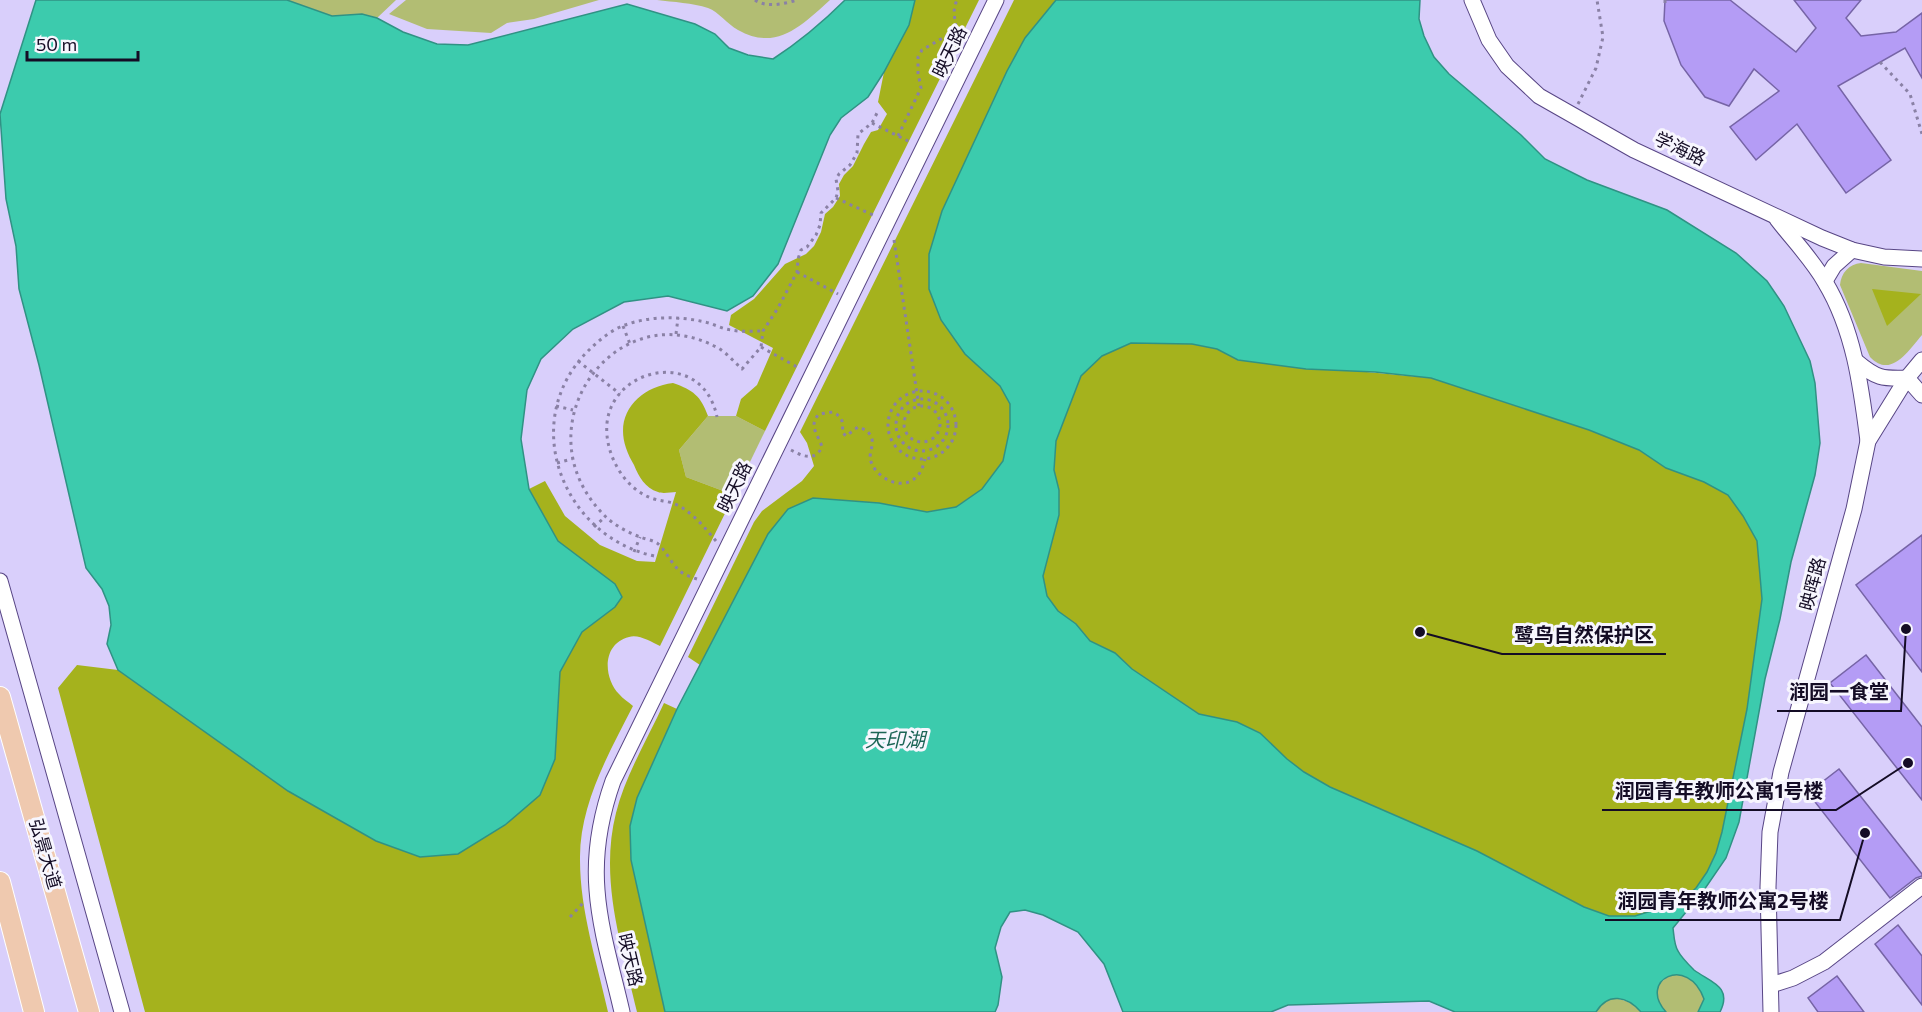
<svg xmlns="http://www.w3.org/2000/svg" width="1922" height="1012" font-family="Commissioner,'Noto Sans SC',sans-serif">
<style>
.green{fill:#b2bd73}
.forest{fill:#a5b21d}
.water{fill:#3ccbad;stroke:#309284;stroke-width:1.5;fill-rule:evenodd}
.building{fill:#b49cf5;stroke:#7664a6;stroke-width:1.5}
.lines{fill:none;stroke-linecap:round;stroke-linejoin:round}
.minor-casing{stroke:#584685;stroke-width:17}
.major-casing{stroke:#fff;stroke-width:22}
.path{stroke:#8a81a5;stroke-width:3;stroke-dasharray:3 4.5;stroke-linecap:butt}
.minor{stroke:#fff;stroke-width:15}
.major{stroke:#efc9af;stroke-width:20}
.labels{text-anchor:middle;stroke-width:6;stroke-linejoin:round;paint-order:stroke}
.street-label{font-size:18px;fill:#140c25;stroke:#f7f6fe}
.water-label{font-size:20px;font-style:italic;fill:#1c6556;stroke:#f7f6fe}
.leader{fill:none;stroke:#140c25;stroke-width:2}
.callout-dot{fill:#140c25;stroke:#f7f6fe;stroke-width:2}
.callout-label{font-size:20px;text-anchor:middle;font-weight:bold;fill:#140c25;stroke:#f7f6fe;stroke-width:6;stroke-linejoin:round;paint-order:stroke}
</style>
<rect width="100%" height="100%" fill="#d9cffb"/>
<g class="green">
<path d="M287 0H396L377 18 362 14 332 16Z"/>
<path d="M406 0H599L534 19 507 23 491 33 427 29 389 14Z"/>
<path d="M657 0H830C802 25 777 52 738 30 727 24 719 12 708 8 693 3 673 2 657 0Z"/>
<path d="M1861 263 1922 271V335C1908 351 1891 379 1870 357L1840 285C1841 273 1849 264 1861 263Z"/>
<path d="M708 416H736L765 431 734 495 686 477 679 450Z"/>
<path d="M1675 974C1692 976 1698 984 1704 999L1698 1012H1666C1651 996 1654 981 1675 974Z"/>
<path d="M1609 998C1623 999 1631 1001 1641 1012H1596L1601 1004Z"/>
</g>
<g class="forest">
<path d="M913 0H979L765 431 736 416 741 399 757 385 773 348 729 325 731 315 754 299 785 264 806 254 814 246 821 232 825 214 833 207 840 196 839 184 844 175 853 166 864 144 871 132 878 130 887 114 878 102 884 72Z"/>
<path d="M1014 0H1056L1025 38 942 211 965 354 1000 386 1010 404V428L1003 461 982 489 956 507 927 512 879 503 813 498 768 534 700 665 688 657 754 522 762 511 802 481 814 466 807 443 800 432Z"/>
<path d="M1872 289 1921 294 1887 326Z"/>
<path d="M1131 343 1192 344 1217 349 1238 360 1431 378 1589 430 1639 450 1666 468 1704 482 1728 495 1743 516 1757 541 1762 599 1747 709 1722 832 1716 853 1707 872 1696 888 1680 902 1635 916H1609L1584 907 1477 851 1330 787 1304 772 1287 759 1260 733 1237 722 1199 714 1132 669 1115 653 1090 641 1076 624 1058 611 1047 596 1043 576 1059 515V490L1054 470 1056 441 1081 376 1102 356Z"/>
<path d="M673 383C693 390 701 396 708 416L679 450 686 477 734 495 660 646C651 642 639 634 629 637 602 644 603 677 619 694 623 699 629 702 633 706 609 753 579 805 580 860 580 911 597 962 608 1012H145L58 688 77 665 118 670 288 791 376 841 420 857 555 759 560 672 582 632 615 607 584 562 558 541 529 489 545 481 565 516 600 545 637 561 655 562 676 492C671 492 663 494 658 492 645 488 639 477 634 465 631 460 628 454 626 448 614 413 640 387 673 383Z"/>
<path d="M664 703 677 709 637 798 630 826 631 860 665 1012H637C622 947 599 880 616 813 625 776 648 738 664 703Z"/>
</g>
<g class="water">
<path d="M36 0H287L332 16 362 14 377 18 403 32 437 44 468 45 627 4 695 24 715 34 729 48 748 55 773 59C799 42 823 22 845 0H915L909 25 884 72 868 97 841 118 830 135 778 264 753 296 727 311 668 296 624 302 573 329 541 359 527 390 521 439 529 489 558 541 615 584 622 597 615 607 582 632 560 672 555 759 540 795 505 825 458 854 420 857 376 841 288 791 118 670 107 644 111 625 109 606 102 589 86 568 39 365 19 289 16 246 6 199 0 114Z"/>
<path d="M1056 0H1420L1419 19 1424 36 1434 57 1449 74 1521 135 1545 159 1587 180 1667 210 1736 253 1767 281 1784 306 1810 361 1815 383 1820 443 1815 475 1791 562 1780 619 1765 679 1739 822 1726 858 1704 890 1673 928C1674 935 1674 945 1678 951 1681 957 1689 965 1694 970 1710 982 1733 986 1720 1012H1698L1704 999C1688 954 1637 980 1666 1012H1641C1627 996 1608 992 1596 1012H1455L1429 1001 1288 1005 1271 1012H1123L1104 964 1078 932 1043 915 1025 910 1010 912 1001 927 995 948 1002 977 998 1005 995 1012H665L631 860 630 826 637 798 677 709 768 534 788 509 813 498 879 503 927 512 956 507 982 489 1003 461 1010 428V404L1000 386 965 354 941 320 929 289V254L942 211 1007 71 1025 38ZM1131 343 1192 344 1217 349 1238 360 1306 369 1375 372 1431 378 1589 430 1639 450 1666 468 1704 482 1728 495 1743 516 1757 541 1762 599 1747 709 1722 832 1716 853 1707 872 1696 888 1680 902 1635 916H1609L1584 907 1477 851 1330 787 1304 772 1287 759 1260 733 1237 722 1199 714 1132 669 1115 653 1090 641 1076 624 1058 611 1047 596 1043 576 1059 515V490L1054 470 1056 441 1081 376 1102 356Z"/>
</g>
<g class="building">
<path d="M1665 0H1730L1796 52 1816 28 1794 0H1861L1846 18 1861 36 1896 32 1922 13V78L1905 48 1838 86 1891 160 1846 193 1797 124 1756 160 1730 127 1779 91 1754 69 1729 106 1705 97 1681 65 1664 21Z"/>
<path d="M1922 535V672L1856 585Z"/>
<path d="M1866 655 1922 727V800L1830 683Z"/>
<path d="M1839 769 1922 874V876L1916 878 1890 898 1808 793Z"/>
<path d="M1898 925 1922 956V1005L1875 944Z"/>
<path d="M1837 976 1864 1012H1818L1808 998Z"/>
</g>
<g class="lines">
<g class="minor-casing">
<g id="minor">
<path d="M1472 0 1489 40 1507 66 1539 96 1634 150 1822 238 1852 250 1884 257 1922 259"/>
<path d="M1777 219C1793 240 1812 259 1825 282 1854 330 1861 386 1868 441"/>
<path d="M1825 281 1834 266 1852 250"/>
<path d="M1857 362C1876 378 1882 379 1907 378L1922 395"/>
<path d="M0 581 122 1012"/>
<path d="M1771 985 1793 978 1824 962 1922 886"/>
<path d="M622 1012C613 972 600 931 597 890 594 853 601 815 613 781L996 0"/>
<path d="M1771 1012 1768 887 1770 832 1781 772 1854 509 1868 441 1907 378 1922 360"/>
</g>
</g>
<g class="major-casing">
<g id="major">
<path d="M0 697 89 1012"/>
<path d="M0 882 34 1012"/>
</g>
</g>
<g class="path">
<path d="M755 0C766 8 784 4 797 0"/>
<path d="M1665 3V0"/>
<path d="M1880 62 1910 94 1922 134"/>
<path d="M1578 104 1596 68 1603 37 1597 0"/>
<path d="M872 123 910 142"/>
<path d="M898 136 921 88 918 73V57L922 50 953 32 956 28C955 17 952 11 957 0"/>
<path d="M836 198 875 216"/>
<path d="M894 240 919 407"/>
<path d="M797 272 838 294"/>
<path d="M623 326 630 344"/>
<path d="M676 334 678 318"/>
<path d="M761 347 799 368"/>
<path d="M578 361 620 394"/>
<circle cx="922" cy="425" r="34"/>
<circle cx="922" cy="425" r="26"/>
<path d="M556 406 573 410"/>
<circle cx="922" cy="424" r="18"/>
<path d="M791 450C802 456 815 462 822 447 818 434 808 426 819 414L833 412C842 417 844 422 842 432L846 436 858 427C865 429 870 432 872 439 873 446 870 452 870 458 873 476 899 491 914 479 921 474 923 467 925 459"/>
<path d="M557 463 572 459"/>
<path d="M594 527 605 517"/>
<path d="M716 541C704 527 690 509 672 503 666 501 660 501 654 499 624 490 604 453 607 423 613 366 703 348 717 417"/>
<path d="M634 552 640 537"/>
<path d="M654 556C562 536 518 421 588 351 598 341 611 330 625 325 650 316 679 316 705 322 714 324 722 329 731 330 741 332 753 331 763 331"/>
<path d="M697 579C691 577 684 575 680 571 671 564 666 550 657 543 652 540 645 539 640 537 627 532 614 525 605 516 517 429 615 291 718 348 727 353 734 362 742 369L761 347 763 331 778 308 797 272 798 259 801 250 807 247 816 235 820 225 821 213 836 198 838 191 836 179 839 174 850 165 857 153 858 134 872 123 877 113"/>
<path d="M570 917 584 902"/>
</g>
<use href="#minor" class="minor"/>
<use href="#major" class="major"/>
</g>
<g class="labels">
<g class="street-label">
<text transform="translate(950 52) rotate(-64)" y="6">映天路</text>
<text transform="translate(1680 149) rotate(25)" y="6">学海路</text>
<text transform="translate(735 487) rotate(-64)" y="6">映天路</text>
<text transform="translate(1813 584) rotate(-75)" y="6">映晖路</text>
<text transform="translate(45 854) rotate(74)" y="6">弘景大道</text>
<text transform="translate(630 960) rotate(77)" y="6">映天路</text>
</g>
<g class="water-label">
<text x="895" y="747">天印湖</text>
</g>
</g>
<path class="leader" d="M1420 632L1502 654H1666M1906 629L1901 711H1777M1908 763L1836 810H1602M1865 833L1840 920H1605"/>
<g class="callout-dot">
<circle cx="1420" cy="632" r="6"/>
<circle cx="1906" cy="629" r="6"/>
<circle cx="1908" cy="763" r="6"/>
<circle cx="1865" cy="833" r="6"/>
</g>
<g class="callout-label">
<text x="1584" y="642">鹭鸟自然保护区</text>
<text x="1839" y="699">润园一食堂</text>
<text x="1719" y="798">润园青年教师公寓1号楼</text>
<text x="1723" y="908">润园青年教师公寓2号楼</text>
</g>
<path d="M27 51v9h111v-9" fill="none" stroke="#140c25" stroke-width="3"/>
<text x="36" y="51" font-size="18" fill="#140c25" stroke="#f7f6fe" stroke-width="4.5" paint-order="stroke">50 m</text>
</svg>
